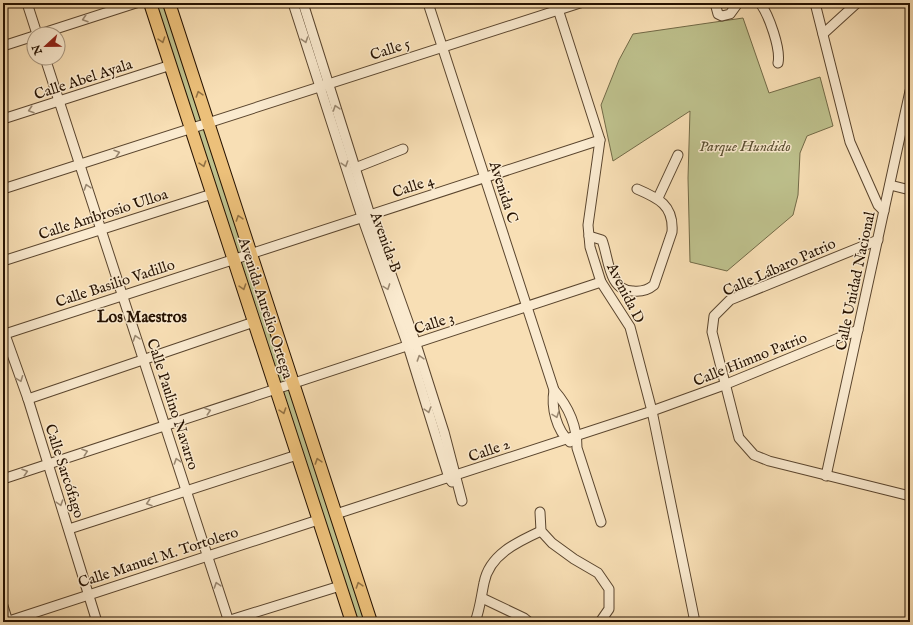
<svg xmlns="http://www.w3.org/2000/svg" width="913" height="625" font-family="'IM FELL English',serif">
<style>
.green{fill:#bec18d;stroke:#726a47}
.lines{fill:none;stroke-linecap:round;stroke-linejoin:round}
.minor-casing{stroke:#5a452e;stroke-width:11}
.major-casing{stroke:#261201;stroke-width:14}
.minor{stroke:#faeacf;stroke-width:9}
.major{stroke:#ecc07a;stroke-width:12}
.oneway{stroke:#9b8972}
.oneway2{stroke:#937244}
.labels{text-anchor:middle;stroke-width:3;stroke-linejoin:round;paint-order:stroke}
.street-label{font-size:15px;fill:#261201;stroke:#faeacf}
.park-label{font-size:15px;font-style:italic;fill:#5b4f32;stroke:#faeacf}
.neighbourhood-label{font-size:16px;font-weight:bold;fill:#261201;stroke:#faeacf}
</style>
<rect width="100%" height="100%" fill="#f8dfb5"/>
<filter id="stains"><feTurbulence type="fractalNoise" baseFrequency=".005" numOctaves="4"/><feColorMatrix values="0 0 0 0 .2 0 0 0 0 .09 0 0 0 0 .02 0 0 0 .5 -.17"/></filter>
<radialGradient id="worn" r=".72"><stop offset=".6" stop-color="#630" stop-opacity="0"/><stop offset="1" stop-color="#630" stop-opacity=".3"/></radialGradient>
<g class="green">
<path d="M156 3H169L247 251 238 253 235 251Z"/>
<path d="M743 18 769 93 820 77 833 126 807 136 800 153 798 195 793 215 727 271 690 262 688 178 690 111 613 161 601 105 619 60 633 34Z"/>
<path d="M247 257 292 382 280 385 238 263Z"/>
<path d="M289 389 370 622H355L283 392Z"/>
</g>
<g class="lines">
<g class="minor-casing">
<g id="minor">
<path d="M27 3 37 34"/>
<path d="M293 3 362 217 408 346 449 478 452 482"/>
<path d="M303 3 370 215 416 344 444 432 462 501"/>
<path d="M428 3 554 390C568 406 577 426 577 448L601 522"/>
<path d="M556 3 600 140 588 225 590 247 601 282 630 327 635 346 652 411 695 622"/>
<path d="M715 3 718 14 722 16 730 14 738 3"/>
<path d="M760 3C769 15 781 49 778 63"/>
<path d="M815 3 850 142 878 205 884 211"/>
<path d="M40 34 136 3"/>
<path d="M823 34 857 3"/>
<path d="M3 46 34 36"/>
<path d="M45 58 229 622"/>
<path d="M3 119 171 65"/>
<path d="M355 168 403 149"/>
<path d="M890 185 910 190"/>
<path d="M3 189 580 3"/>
<path d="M658 198 678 155"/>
<path d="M589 236 602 240C609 258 608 291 633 291 641 292 648 290 654 285L672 232C674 205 658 198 637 189"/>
<path d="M878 240 730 300 714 316 712 332 739 438 754 455 769 461 910 496"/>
<path d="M3 261 212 194"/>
<path d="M3 329 28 399 97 622"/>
<path d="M5 334 600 140"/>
<path d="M554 390C551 407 556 430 570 442"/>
<path d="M28 399 254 322"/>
<path d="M826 476 910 91"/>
<path d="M3 479 601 282"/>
<path d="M540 512 541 531 552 543 574 559 598 573 609 589V609L600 622"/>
<path d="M336 514 652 411 724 385 858 330"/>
<path d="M69 529 297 455"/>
<path d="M482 598 524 618 529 622"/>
<path d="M3 606 8 622"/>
<path d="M6 622 318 520"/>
<path d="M224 622 340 586"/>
<path d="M475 622C480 609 481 597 484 583 489 555 517 542 541 531"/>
</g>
</g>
<g class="major-casing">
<g id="major">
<path d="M150 3 352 622"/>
<path d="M169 3 371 622"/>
</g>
</g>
<use href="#minor" class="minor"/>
<use href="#major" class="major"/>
</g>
<defs><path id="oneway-chevron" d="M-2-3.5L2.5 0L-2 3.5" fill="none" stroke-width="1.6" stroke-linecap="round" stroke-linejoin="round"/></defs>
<g class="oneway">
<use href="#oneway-chevron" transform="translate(85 19) rotate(162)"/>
<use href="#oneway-chevron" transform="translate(305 40) rotate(72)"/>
<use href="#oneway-chevron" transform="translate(336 108) rotate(-108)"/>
<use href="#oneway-chevron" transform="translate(31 110) rotate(162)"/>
<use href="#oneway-chevron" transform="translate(117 153) rotate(-17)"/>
<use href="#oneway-chevron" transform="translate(345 164) rotate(72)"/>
<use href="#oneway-chevron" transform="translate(87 187) rotate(-108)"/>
<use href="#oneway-chevron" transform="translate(387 287) rotate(70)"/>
<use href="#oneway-chevron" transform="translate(136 338) rotate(-108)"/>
<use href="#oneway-chevron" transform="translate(420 358) rotate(-108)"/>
<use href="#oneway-chevron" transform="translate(20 379) rotate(69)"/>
<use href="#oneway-chevron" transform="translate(428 410) rotate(73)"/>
<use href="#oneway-chevron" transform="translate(208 411) rotate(-18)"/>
<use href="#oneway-chevron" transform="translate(556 415) rotate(70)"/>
<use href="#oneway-chevron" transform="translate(85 452) rotate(-19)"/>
<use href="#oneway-chevron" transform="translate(177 461) rotate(-108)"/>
<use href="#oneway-chevron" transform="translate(25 472) rotate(-18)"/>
<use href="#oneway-chevron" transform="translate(60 503) rotate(72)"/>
<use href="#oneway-chevron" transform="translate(149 503) rotate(162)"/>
<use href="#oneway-chevron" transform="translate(217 585) rotate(-108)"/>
</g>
<g class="oneway2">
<use href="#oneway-chevron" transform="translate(162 40) rotate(72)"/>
<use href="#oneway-chevron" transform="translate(199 94) rotate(-108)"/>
<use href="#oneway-chevron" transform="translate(203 164) rotate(72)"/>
<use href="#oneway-chevron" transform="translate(239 218) rotate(-108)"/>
<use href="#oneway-chevron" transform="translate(243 287) rotate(72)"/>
<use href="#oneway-chevron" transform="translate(283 411) rotate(72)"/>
<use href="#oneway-chevron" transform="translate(318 461) rotate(-108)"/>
<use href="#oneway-chevron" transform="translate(359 585) rotate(-108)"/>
</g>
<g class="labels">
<g class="street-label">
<text transform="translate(390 49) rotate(-18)" y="5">Calle 5</text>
<text transform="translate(83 79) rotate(-18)" y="5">Calle Abel Ayala</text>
<text transform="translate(413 186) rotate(-18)" y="5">Calle 4</text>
<text transform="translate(504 192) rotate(72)" y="5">Avenida C</text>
<text transform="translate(103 214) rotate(-18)" y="5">Calle Ambrosio Ulloa</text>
<text transform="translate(386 242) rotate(70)" y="5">Avenida B</text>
<text transform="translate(779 267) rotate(-24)" y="5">Calle Lábaro Patrio</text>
<text transform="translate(855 281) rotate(-78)" y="5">Calle Unidad Nacional</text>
<text transform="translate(115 283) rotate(-18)" y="5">Calle Basilio Vadillo</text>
<text transform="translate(626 293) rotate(63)" y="5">Avenida D</text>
<text transform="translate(266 308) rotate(72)" y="5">Avenida Aurelio Ortega</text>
<text transform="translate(434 323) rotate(-18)" y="5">Calle 3</text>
<text transform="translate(750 359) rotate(-22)" y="5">Calle Himno Patrio</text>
<text transform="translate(173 404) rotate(72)" y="5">Calle Paulino Navarro</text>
<text transform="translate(489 450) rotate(-19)" y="5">Calle 2</text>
<text transform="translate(65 471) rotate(72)" y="5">Calle Sarcófago</text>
<text transform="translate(158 557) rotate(-18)" y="5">Calle Manuel M. Tortolero</text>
</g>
<g class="park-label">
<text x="745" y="151">Parque Hundido</text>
</g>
<g class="neighbourhood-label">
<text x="142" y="322">Los Maestros</text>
</g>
</g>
<rect width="913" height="625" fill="none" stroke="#f8dfb5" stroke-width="16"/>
<rect x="4" y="4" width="905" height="617" fill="none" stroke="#261201" stroke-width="2"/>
<rect x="8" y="8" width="897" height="609" fill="none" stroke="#261201"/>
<g transform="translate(46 46) rotate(248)"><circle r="19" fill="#faeacf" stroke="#a5947d"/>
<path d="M0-3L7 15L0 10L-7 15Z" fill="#8f2418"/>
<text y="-6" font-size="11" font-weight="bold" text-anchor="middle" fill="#261201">N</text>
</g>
<rect width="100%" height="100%" filter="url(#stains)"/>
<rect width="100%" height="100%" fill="url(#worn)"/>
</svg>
